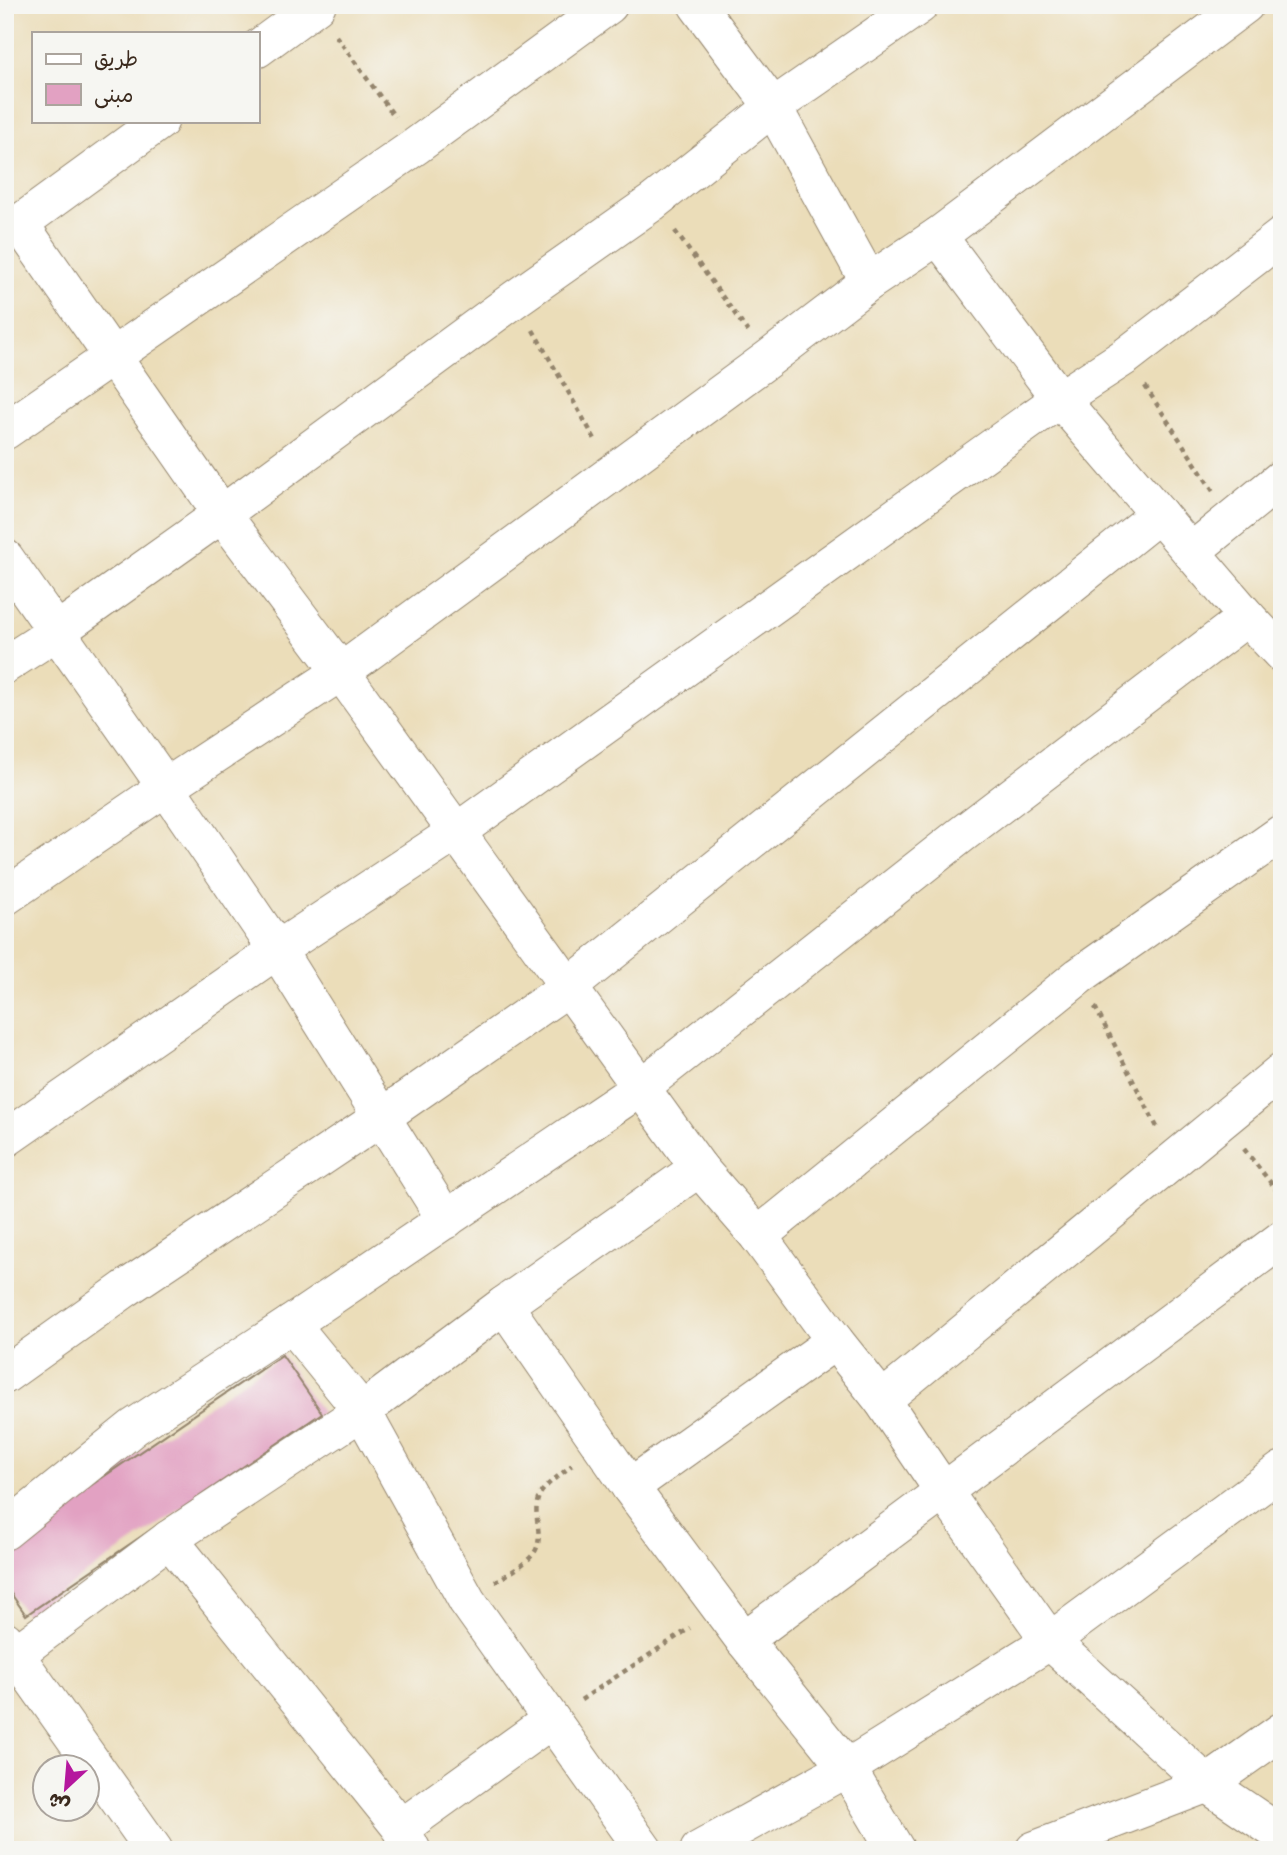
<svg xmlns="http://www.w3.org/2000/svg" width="1287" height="1855" font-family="Mynerve,'Playpen Sans Arabic',sans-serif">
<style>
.building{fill:#e2a1c2}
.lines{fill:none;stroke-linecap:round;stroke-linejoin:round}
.minor-casing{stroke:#93846c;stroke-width:39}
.path{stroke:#93846c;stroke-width:4.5;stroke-dasharray:5 5;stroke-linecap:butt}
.minor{stroke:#fff;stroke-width:37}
</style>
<rect width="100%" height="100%" fill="#f6f6f2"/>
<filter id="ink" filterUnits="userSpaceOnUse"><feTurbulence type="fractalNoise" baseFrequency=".0143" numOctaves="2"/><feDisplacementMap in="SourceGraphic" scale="14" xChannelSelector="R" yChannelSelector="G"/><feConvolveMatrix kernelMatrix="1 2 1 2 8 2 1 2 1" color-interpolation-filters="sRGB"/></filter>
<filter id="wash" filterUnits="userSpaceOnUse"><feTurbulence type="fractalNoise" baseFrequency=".00686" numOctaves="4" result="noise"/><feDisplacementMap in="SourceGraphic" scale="28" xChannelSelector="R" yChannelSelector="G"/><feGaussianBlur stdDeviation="1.57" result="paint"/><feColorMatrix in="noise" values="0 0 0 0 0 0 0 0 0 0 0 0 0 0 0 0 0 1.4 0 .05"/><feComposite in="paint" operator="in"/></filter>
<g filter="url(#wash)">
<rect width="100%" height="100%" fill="#ebddb9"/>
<g id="blocks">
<path class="building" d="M282 1355 322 1413 26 1615 5 1585V1544Z"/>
</g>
</g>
<g filter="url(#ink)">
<use href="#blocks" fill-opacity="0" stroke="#93846c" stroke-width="2"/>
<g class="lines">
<g class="minor-casing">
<g id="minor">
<path d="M697 5 773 107 869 282"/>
<path d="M257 49 317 5"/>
<path d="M20 224 222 514 341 672 699 1168 758 1236 835 1341 882 1400 944 1492 1050 1641 1207 1784 1282 1835"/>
<path d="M5 234 160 121"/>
<path d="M938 236 1060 399 1247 617 1282 654"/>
<path d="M5 431 416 146 609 5"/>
<path d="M1191 552 1282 478"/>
<path d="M5 558 166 787 277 950 446 1220"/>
<path d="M5 665 56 632 222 514 515 299 653 202 773 107 920 5"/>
<path d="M5 897 166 787 341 672 768 359 869 282 938 236 1245 5"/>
<path d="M5 1139 277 950 455 833 1060 399 1126 356 1282 236"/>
<path d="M758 1236 1079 976 1282 833"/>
<path d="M504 1305 630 1487 744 1640 847 1768 896 1850"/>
<path d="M291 1324 362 1411 467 1601 644 1850"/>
<path d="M5 1375 125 1289 380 1118 567 988 1159 514"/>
<path d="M882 1400 1282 1071"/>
<path d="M630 1487 835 1341"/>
<path d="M5 1531 134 1427 291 1324 640 1088 961 835 1247 617"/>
<path d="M169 1539 401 1828 412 1850"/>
<path d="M5 1640 154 1850"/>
<path d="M744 1640 1282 1239"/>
<path d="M5 1662 169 1539 362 1411 504 1305 699 1168"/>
<path d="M401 1828 551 1720"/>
<path d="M699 1850 847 1768 1050 1641 1282 1470"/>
<path d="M1034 1850 1207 1784 1282 1731"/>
</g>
</g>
<g class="path">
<path d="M336 36 395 117"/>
<path d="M675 231 748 332"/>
<path d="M533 330 596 441"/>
<path d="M1145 386 1213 491"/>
<path d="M1095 1007 1157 1127"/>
<path d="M1244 1149 1282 1197"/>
<path d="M495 1582C508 1574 525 1565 534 1553 547 1535 527 1509 543 1490 550 1481 563 1473 572 1465"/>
<path d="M581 1700 690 1628"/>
</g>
<use href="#minor" class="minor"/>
</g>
</g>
<rect width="1287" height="1855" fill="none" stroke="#f6f6f2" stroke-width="28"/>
<rect x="32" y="32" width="228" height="91" fill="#f6f6f2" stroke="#aba49d" stroke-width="2"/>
<rect x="46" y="54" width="35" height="10" fill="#ffffff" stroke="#aba49d" stroke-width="2"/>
<text x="94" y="66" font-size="21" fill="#3b2a1e">طريق</text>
<rect x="46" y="84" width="35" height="21" fill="#e2a1c2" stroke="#aba49d" stroke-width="2"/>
<text x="94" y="102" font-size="21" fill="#3b2a1e">مبنى</text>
<g transform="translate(66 1788) rotate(206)"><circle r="33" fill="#f6f6f2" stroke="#aba49d" stroke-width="2"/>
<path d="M0-5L12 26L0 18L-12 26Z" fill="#b5179e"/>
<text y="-10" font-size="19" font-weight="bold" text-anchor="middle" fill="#3b2a1e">ش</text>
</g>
</svg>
